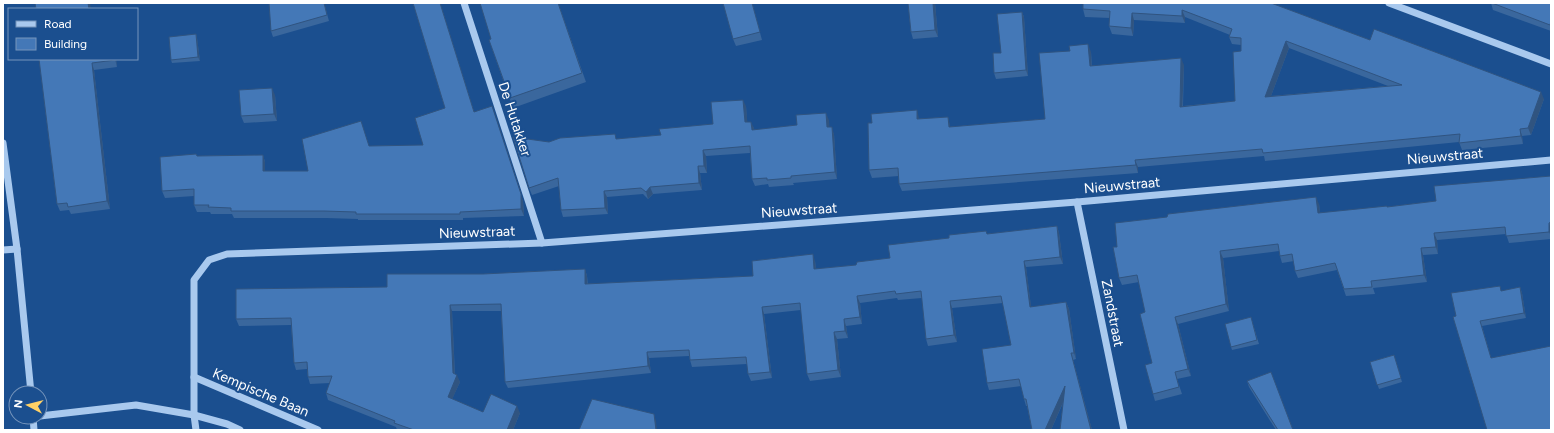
<svg xmlns="http://www.w3.org/2000/svg" width="1554" height="433" font-family="Figtree,sans-serif">
<style>
.lines{fill:none;stroke-linecap:round;stroke-linejoin:round}
.minor{stroke:#a9c9ee;stroke-width:7}
.wall{fill:#3a679d;fill-rule:evenodd}
.shaded-wall{fill:#305480}
.building{fill:#4478b7;stroke:#305480;fill-rule:evenodd}
.labels{text-anchor:middle;stroke-width:4;stroke-linejoin:round;paint-order:stroke}
.street-label{font-size:14px;fill:#fff;stroke:#1b4f8f}
</style>
<rect width="100%" height="100%" fill="#1b4f8f"/>
<g class="lines">
<g class="minor">
<path d="M464 3 542 243"/>
<path d="M1389 3 1551 64"/>
<path d="M3 143 17 249 31 393"/>
<path d="M1077 202 1124 430"/>
<path d="M3 250 17 249"/>
<path d="M194 377 318 430"/>
<path d="M40 416 136 405 194 415 227 424 240 430"/>
<path d="M33 417 34 430"/>
<path d="M196 430 194 415V280L209 260 227 254 542 243 1077 202 1551 160"/>
</g>
</g>
<g class="wall">
<path d="M324 3 329 21 273 37 271 31Z"/>
<path d="M413 3H440L474 112 523 201 524 216 463 218V220H358V219L326 218H234L232 214H211L210 212H197L194 205V196L165 198 162 191 196 154 197 156 263 155 265 162V171H308L369 146 423 145 445 108Z"/>
<path d="M558 3 586 82 513 108 489 40Z"/>
<path d="M752 3 762 40 736 46 733 39Z"/>
<path d="M908 3H935L938 37 913 39 911 32Z"/>
<path d="M1271 3 1370 40 1544 99 1531 135 1522 136 1523 144 1462 150 1459 142 1265 161 1264 156 1138 167V173L902 191 899 184V176L872 178 869 170 919 118V119L948 117 950 127 1045 119 1091 52 1092 66 1184 65 1183 106 1235 101 1241 51V45L1232 44 1229 37 1230 35 1185 17V23L1134 20 1133 36 1112 34 1109 26 1110 18 1085 17 1083 9ZM1289 48 1388 86 1271 96Z"/>
<path d="M1491 3H1551V31L1493 10Z"/>
<path d="M1022 12 1024 17 1028 76 996 79 994 73 1001 53Z"/>
<path d="M196 34 197 38 200 61 172 63 171 60Z"/>
<path d="M39 59H116L117 67 94 70 110 209 71 214 69 210 60 211 57 204Z"/>
<path d="M275 95 277 121 244 123 241 116Z"/>
<path d="M746 106 747 122 754 128V130L797 125 829 120V127L834 134 837 179 793 183 794 185 769 187 768 184 755 186 752 179 750 153 706 156 707 173H700L702 190 653 194 648 199 643 194 607 197 608 214 563 217 561 210 559 186 532 195 529 188 549 142 617 139 661 135 713 124Z"/>
<path d="M1551 176V239L1509 243 1506 234 1437 240 1438 254 1423 255 1427 282 1373 288 1375 294 1346 296 1337 270 1298 278 1295 271 1294 261 1282 263 1280 256 1279 251 1223 258 1229 311 1178 324 1191 376 1177 379 1182 394 1155 401 1153 394 1152 363 1145 312 1139 282 1122 285 1119 278 1117 247 1319 204 1320 213 1387 207 1436 201Z"/>
<path d="M1057 226 1059 233 1063 264 1026 267 1031 307 1066 302 1069 309 1076 359 1073 360 1092 430H1060L1063 403 1051 430H1032L1027 406H1026L1024 399 1021 386 989 390 987 383 1011 345 1003 303 952 308 957 342 928 346 926 339 922 298 898 300 897 298 860 303 862 324 846 326 848 338 837 339 841 377 810 381 807 374 801 310 764 314 772 378 751 381 748 374 747 364 692 367 690 360 689 356 649 358 651 373 508 388 505 382 501 311H452L455 374 460 382 452 399 483 412 520 413 513 430H397L396 427 328 400 326 393 330 383 310 384 308 377 307 369 296 370 294 363 291 325 239 326 236 319 387 287 483 274 585 269 587 276 588 284 753 276 815 261 816 269 856 265 890 258 987 234Z"/>
<path d="M1520 287 1522 293 1526 318 1482 326 1491 358 1551 430 1456 316 1502 291Z"/>
<path d="M1252 321 1259 344 1232 350 1231 347Z"/>
<path d="M1394 355 1402 382 1379 389 1370 362Z"/>
<path d="M1247 381 1293 430H1276L1249 387Z"/>
</g>
<g class="shaded-wall">
<path d="M88 3H90L91 9H89Z"/>
<path d="M933 3H935L938 37 935 30Z"/>
<path d="M1182 10 1185 17V23L1182 16Z"/>
<path d="M1022 12 1024 17 1028 76 1026 70Z"/>
<path d="M1132 13 1134 20 1133 36 1131 28Z"/>
<path d="M196 34 197 38 200 61 198 57Z"/>
<path d="M1286 41 1289 48 1268 104 1265 97Z"/>
<path d="M1088 44 1091 52 1092 74 1090 66Z"/>
<path d="M1181 58 1184 65 1182 114 1180 107Z"/>
<path d="M115 59H116L117 67Z"/>
<path d="M92 63 94 70 110 209 107 201Z"/>
<path d="M272 88 275 95 277 121 274 114Z"/>
<path d="M1541 92 1544 99 1531 135 1528 128Z"/>
<path d="M743 100 746 106 748 129 745 122Z"/>
<path d="M917 110 919 118 920 126 917 119Z"/>
<path d="M494 113 523 201 524 216 521 209Z"/>
<path d="M826 113 829 120 830 134 827 127Z"/>
<path d="M948 117 950 125 951 134 949 127Z"/>
<path d="M751 122 754 128 755 137 752 130Z"/>
<path d="M832 127 834 134 837 179 835 172Z"/>
<path d="M1520 129 1522 136 1523 144 1521 136Z"/>
<path d="M703 150 706 156 707 173 704 166Z"/>
<path d="M263 155 265 162V178L263 171Z"/>
<path d="M1135 160 1138 167V173L1136 165Z"/>
<path d="M698 166 700 173 702 190 699 183Z"/>
<path d="M650 187 653 194 648 199 646 192Z"/>
<path d="M604 191 607 197 608 214 605 208Z"/>
<path d="M1316 197 1319 204 1321 220 1318 213Z"/>
<path d="M1549 223 1551 229V236L1549 232Z"/>
<path d="M1057 226 1059 233 1063 264 1060 257Z"/>
<path d="M1434 233 1437 240 1438 254 1436 247Z"/>
<path d="M1421 248 1423 255 1427 282 1424 275Z"/>
<path d="M1220 251 1223 258 1229 311 1226 304Z"/>
<path d="M813 254 815 261 817 276 814 269Z"/>
<path d="M1024 261 1026 267 1032 314 1030 307Z"/>
<path d="M585 269 587 276 588 291 585 284Z"/>
<path d="M1520 287 1522 293 1526 318 1524 313Z"/>
<path d="M857 296 860 303 862 324 860 317Z"/>
<path d="M950 301 952 308 957 342 954 335Z"/>
<path d="M1066 302 1069 309 1076 359 1074 353Z"/>
<path d="M450 305 452 311 455 380 453 373Z"/>
<path d="M762 307 764 314 772 378 770 372Z"/>
<path d="M1175 317 1178 324 1191 376 1188 369Z"/>
<path d="M844 319 846 326 848 338 845 331Z"/>
<path d="M834 332 837 339 841 377 838 370Z"/>
<path d="M647 352 649 358 651 373 648 366Z"/>
<path d="M1071 353 1073 360 1092 430H1091Z"/>
<path d="M457 375 460 382 450 404 448 397Z"/>
<path d="M1065 386 1067 393 1051 430H1045Z"/>
<path d="M517 406 520 413 513 430H507Z"/>
<path d="M654 414 656 421 657 430H656Z"/>
</g>
<g class="building">
<path d="M35 3H88L89 9H36Z"/>
<path d="M269 3H324L327 15 271 31Z"/>
<path d="M413 3H440L474 112 492 106 521 194V209L460 212V214H356V212L324 211H231V208L208 207 209 205H194V189L162 191 160 157 196 154 197 156 263 155V171H308L302 139 361 121 369 146 423 145 415 118 445 108Z"/>
<path d="M480 3H558L582 73 510 98 489 40 491 39Z"/>
<path d="M723 3H752L760 32 733 39Z"/>
<path d="M908 3H933L935 30 911 32Z"/>
<path d="M1083 3H1271L1370 40 1374 29 1541 92 1528 128 1520 129 1521 136 1459 143 1460 134 1263 153 1262 149 1135 160 1136 165 899 184 898 168 869 170 868 123H872L871 114 917 110V119L948 117 949 127 1045 119 1039 53 1070 51 1069 46 1088 44 1090 66 1181 58 1180 107 1235 101 1233 52 1241 51V38L1229 37 1232 29 1182 10V16L1132 13 1131 28 1109 26 1110 11 1083 9ZM1286 41 1402 85 1265 97Z"/>
<path d="M1492 3H1551V21L1550 25Z"/>
<path d="M1022 12 1026 70 994 73 993 53H1001L997 14Z"/>
<path d="M196 34 198 57 171 60 169 37Z"/>
<path d="M39 59H115V60L92 63 107 201 68 207 67 203 57 204Z"/>
<path d="M272 88 274 114 241 116 239 90Z"/>
<path d="M743 100 745 122H751L752 130 797 125 796 115 826 113 827 127H832L835 172 791 176V178L767 180V178L752 179 750 146 703 150 704 166H698L699 183 650 187 646 192 641 188 604 191 605 208 561 210 558 178 529 188 513 137 549 142 560 138 615 134 616 139 661 135 659 129 713 124 711 102Z"/>
<path d="M1551 176V222L1549 223V232L1506 236 1505 227 1434 233 1436 247 1421 248 1424 275 1371 281 1372 287 1344 289 1335 263 1295 271 1292 254 1280 256 1278 244 1220 251 1226 304 1175 317 1188 369 1175 372 1179 387 1153 394 1145 365 1152 363 1140 314 1145 312 1137 275 1119 278 1113 247H1117L1115 223 1167 217 1168 214 1316 197 1318 213 1387 206V207L1436 201 1434 186Z"/>
<path d="M1057 226 1060 257 1024 261 1030 307 1066 302 1074 353H1071L1091 430H1060L1065 386 1045 430H1032L1026 399H1024L1019 379 987 383 982 349 1011 345 1001 296 950 301 954 335 926 339 921 291 896 294 895 291 857 296 860 317 844 319 845 331 834 332 838 370 807 374 800 303 762 307 770 372 748 374 746 357 690 360 689 350 647 352 648 366 505 382 501 304 450 305 453 373 457 375 448 397 483 412 491 394 517 406 507 430H414L394 423 395 421 326 393 332 376 308 377 307 362 294 363 291 318 236 319V289L387 287V274H483L585 269V284L753 276 752 261 813 254 814 269 856 265 857 262 890 258 888 245 949 238V235L986 231 987 234Z"/>
<path d="M1500 286 1501 291 1520 287 1524 313 1480 321 1491 358 1551 346V430H1487L1453 317 1456 316 1451 293Z"/>
<path d="M1251 317 1257 340 1231 347 1225 324Z"/>
<path d="M1394 355 1401 378 1377 385 1370 362Z"/>
<path d="M1271 372 1293 430H1278L1247 381Z"/>
<path d="M592 399 654 414 656 430H579Z"/>
</g>
<g class="labels">
<g class="street-label">
<text transform="translate(515 119) rotate(72)" y="5">De Hutakker</text>
<text transform="translate(1445 156) rotate(-5)" y="5">Nieuwstraat</text>
<text transform="translate(1122 185) rotate(-5)" y="5">Nieuwstraat</text>
<text transform="translate(799 210) rotate(-4)" y="5">Nieuwstraat</text>
<text transform="translate(477 232) rotate(-2)" y="5">Nieuwstraat</text>
<text transform="translate(1113 313) rotate(79)" y="5">Zandstraat</text>
<text transform="translate(261 392) rotate(23)" y="5">Kempische Baan</text>
</g>
</g>
<rect width="1554" height="433" fill="none" stroke="#ffffff" stroke-width="8"/>
<rect x="8" y="8" width="130" height="52" fill="#1b4f8f" stroke="#7695bc"/>
<rect x="16" y="21" width="20" height="6" fill="#a9c9ee" stroke="#7695bc"/>
<text x="44" y="28" font-size="12" fill="#ffffff">Road</text>
<rect x="16" y="38" width="20" height="12" fill="#4478b7" stroke="#7695bc"/>
<text x="44" y="48" font-size="12" fill="#ffffff">Building</text>
<g transform="translate(28 405) rotate(277)"><circle r="19" fill="#1b4f8f" stroke="#7695bc"/>
<path d="M0-3L7 15L0 10L-7 15Z" fill="#ffd166"/>
<text y="-6" font-size="11" font-weight="bold" text-anchor="middle" fill="#ffffff">N</text>
</g>
</svg>
